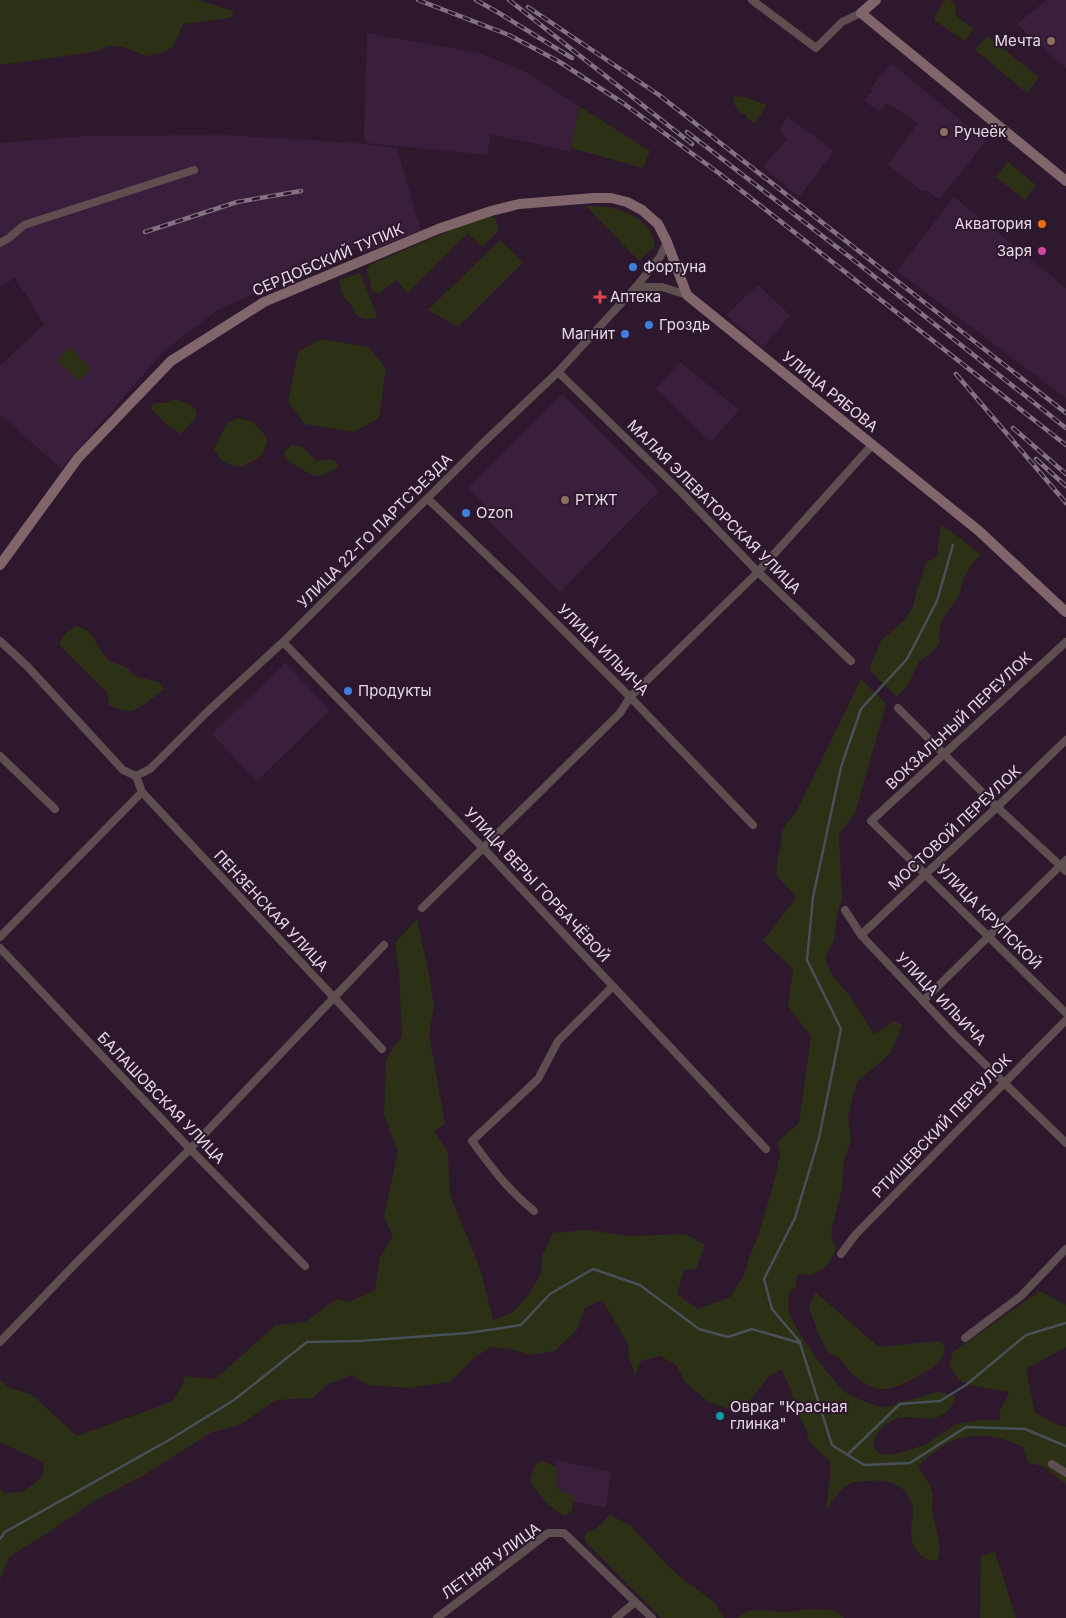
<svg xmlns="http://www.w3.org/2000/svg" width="1066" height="1618" font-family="Inter,sans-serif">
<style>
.built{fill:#391f3b}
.green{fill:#2c3014}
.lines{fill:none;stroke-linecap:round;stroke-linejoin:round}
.stream{stroke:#485059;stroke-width:2.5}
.street{stroke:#5e4e50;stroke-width:8}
.secondary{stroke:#80666b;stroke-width:10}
.rail-casing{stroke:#847285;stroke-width:4.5}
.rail{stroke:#2d182e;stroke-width:2.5;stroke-dasharray:8;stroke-linecap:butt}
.education-dot{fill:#8d6e63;stroke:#2d182e;stroke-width:2}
.food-dot{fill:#e8710a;stroke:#2d182e;stroke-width:2}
.hotel-dot{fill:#d1479c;stroke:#2d182e;stroke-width:2}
.shop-dot{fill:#3f7fe0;stroke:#2d182e;stroke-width:2}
.health-dot{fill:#e0444e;stroke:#2d182e;stroke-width:2}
.culture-dot{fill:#0f9aa8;stroke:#2d182e;stroke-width:2}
.labels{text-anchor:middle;stroke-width:4;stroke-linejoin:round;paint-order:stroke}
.poi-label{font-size:15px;fill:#e6d8e7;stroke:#2d182e;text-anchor:start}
.street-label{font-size:15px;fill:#e6d8e7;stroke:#2d182e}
</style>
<rect width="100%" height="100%" fill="#2d182e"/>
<g class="built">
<path d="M1047 0H1066V68L1017 24Z"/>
<path d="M367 33 478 53 523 70 579 106 571 152 491 134 487 155 366 143 364 133Z"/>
<path d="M891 63 986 141 939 200 926 190 923 192 888 165 918 123 887 103 880 112 864 101 872 91 870 89Z"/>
<path d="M788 117 834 151 799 197 763 167 787 139 779 130Z"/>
<path d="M224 135 356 143 397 148 421 231 361 254 357 247 218 310 165 350 61 469 0 414V366L44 324 15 278 0 287V143L82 136Z"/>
<path d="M954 197 1066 288V398L897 271Z"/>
<path d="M758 285 790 315 763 347 726 315Z"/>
<path d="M680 362 739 410 711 442 656 389Z"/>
<path d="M562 394 659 491 560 592 483 515 488 509 468 488Z"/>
<path d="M285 663 330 710 257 781 212 734Z"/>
<path d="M556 1460 611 1472 606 1508 550 1497Z"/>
</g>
<g class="green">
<path d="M0 0H198L233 11V15L230 18 183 24 173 47 162 53 147 56 123 47 108 46 100 50 80 54 0 65Z"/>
<path d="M945 0H950L955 4 956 16 974 29 965 41 935 21V16Z"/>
<path d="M987 36 1039 77 1027 93 975 50Z"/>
<path d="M736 96 745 97 767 105 755 123 752 122 747 118 746 114 741 113 733 103 734 97Z"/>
<path d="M579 106 650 151 643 168 571 148Z"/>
<path d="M1008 162 1036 185 1025 200 996 177Z"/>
<path d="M586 206C609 205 636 210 650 231 653 235 654 242 655 246L639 261Z"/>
<path d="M492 215 497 222 498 231 482 247 468 233 408 293 396 280 379 294 372 291 367 270 369 265 463 225Z"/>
<path d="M500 240 523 262 458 327 428 310Z"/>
<path d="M360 273 377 315 375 318C366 320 361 319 354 313V309L342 294 339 280Z"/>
<path d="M321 339 368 347 386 368 379 418 354 432 305 424 288 402 298 352Z"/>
<path d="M69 347 91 368 79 381 57 361Z"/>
<path d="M173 399 191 404 197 412 196 417 181 434C170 428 158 418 151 407L154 403H166Z"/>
<path d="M239 418 252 421 265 435 267 441 263 454C258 458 249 464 243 466 230 468 218 459 214 449L227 423Z"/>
<path d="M292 445 302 447 317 461C326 459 333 457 338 465L337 468 321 476 312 475 296 466 285 458 284 451Z"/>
<path d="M941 524 981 554C974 562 967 570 963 580 961 585 961 591 959 595 948 614 937 618 940 642 938 645 936 650 933 652 929 655 924 657 920 661 909 676 914 685 896 696L869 670 881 641 905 619 913 607 917 589 927 562 937 556Z"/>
<path d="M77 626C98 631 96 655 114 663 117 664 119 664 122 665 128 668 132 674 137 677 146 680 161 679 164 689 158 694 138 710 132 711 126 712 114 708 109 705L107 692 60 645V641C64 634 69 629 77 626Z"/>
<path d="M861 679 886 704 855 813 839 834 842 898 837 916 834 940 825 957 831 973 851 998 874 1034 894 1021 902 1025 891 1053 858 1081 852 1099 848 1118 851 1140 844 1161 842 1188 831 1232 833 1242 836 1248C831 1264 818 1279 799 1274L796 1277 797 1286 791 1290 788 1296C790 1302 788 1306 789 1311 792 1327 836 1388 850 1395 861 1401 874 1405 886 1408 903 1399 920 1399 938 1391L955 1397C953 1409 943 1417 930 1419 922 1419 914 1417 906 1417 889 1418 876 1429 873 1446L879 1453 892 1455 925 1445 956 1424 981 1420H1000C998 1405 1006 1404 1009 1392L974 1386 959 1380 949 1365 953 1352 1040 1291 1066 1305V1347L1026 1369 1035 1413 1061 1426 1066 1427V1484L1043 1466 1028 1463 1023 1447C998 1435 970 1430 945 1445 935 1450 927 1459 918 1466L929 1483 933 1494 932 1509 940 1547 938 1559 934 1561C919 1558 910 1546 911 1530 911 1524 913 1517 913 1511 912 1489 892 1479 872 1481 865 1481 855 1481 849 1484 841 1488 831 1503 826 1510 827 1493 832 1478 830 1461L809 1442 806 1429 798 1414 790 1388 781 1369 768 1377 747 1404 726 1408 710 1403 685 1382 677 1366 660 1356 641 1361 635 1376 629 1357 628 1344 602 1300 585 1308 577 1330 555 1351 530 1355 511 1349 491 1347 474 1358 450 1382 408 1388 368 1385 352 1375 328 1384 313 1398 276 1400 240 1425 212 1432 144 1475 94 1501 52 1530 9 1557 0 1580V1488L4 1493 23 1492 42 1477 44 1463 0 1442V1380L10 1388 31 1394 77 1436 171 1402 183 1385 184 1376 215 1379 276 1325 305 1322 337 1299 349 1302 375 1290 380 1257 393 1237 384 1216 398 1151 384 1115 386 1061 393 1047 402 1037 399 973 395 943 417 919 429 974 434 1006 429 1034 445 1124 434 1131 448 1152 450 1195 480 1268 493 1320 512 1313 528 1296 541 1273 542 1256 553 1233 588 1230 629 1236 686 1234 705 1245 696 1269 684 1270 677 1294 698 1309 730 1297C737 1285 747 1274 748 1260L758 1236 775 1179 780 1153 777 1142 799 1123 811 1036 788 1006 793 969 763 941 797 897 776 875 778 856 781 846 782 830 797 810Z"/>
<path d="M815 1292 879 1347 939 1341 945 1347C944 1361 932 1369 920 1375 901 1385 883 1397 863 1382 859 1379 854 1376 851 1373 841 1361 843 1359 828 1353L818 1333 809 1307Z"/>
<path d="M542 1461 550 1464 557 1469 556 1485 559 1491 571 1494 574 1497 572 1510 566 1516C551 1510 537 1493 530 1480L535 1465Z"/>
<path d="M610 1515 631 1526 673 1571 714 1602 724 1618H661L585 1541V1533L595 1530Z"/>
<path d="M995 1552 1016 1618H980L981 1556Z"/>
<path d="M807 1609 834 1610 845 1618H738C749 1604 772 1613 787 1612 794 1612 801 1610 807 1609Z"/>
</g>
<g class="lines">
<g class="stream">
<path d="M800 1342 772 1309 764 1279 795 1218 819 1138 841 1029 807 960 813 897 841 767 861 709 907 659 937 601 953 545"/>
<path d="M847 1455 900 1404 940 1401 966 1385 1026 1335 1066 1323"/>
<path d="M0 1539 5 1532 169 1440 234 1400 307 1342 359 1341 468 1333 521 1325 550 1294 593 1269 640 1285 699 1329 728 1337 752 1329 800 1343 832 1445 864 1465 910 1463 966 1427 1025 1429 1066 1446"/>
</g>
<g class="street">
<path d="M752 0 816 48 842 22 861 13"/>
<path d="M0 243 9 238 24 225 194 170"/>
<path d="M636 287H662L687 295"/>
<path d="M558 372 681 492 758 572 851 661"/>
<path d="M428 499 517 584 630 697 753 825"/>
<path d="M0 641 27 666 123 770 136 776 150 769 207 712 283 642 482 444 558 372 636 287 660 257 667 242"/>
<path d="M283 642 484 849 766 1149"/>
<path d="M1066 642 871 821 1066 1013"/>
<path d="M898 708 997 807 1066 871"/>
<path d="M0 756 55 809"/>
<path d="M136 776 142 792 382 1049"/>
<path d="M422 908 620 713 630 697 758 572 872 445"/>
<path d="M845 910 861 935 955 1035 1066 1143"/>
<path d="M861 935 997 807 1066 740"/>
<path d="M0 937 142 792"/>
<path d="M0 948 190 1149 305 1266"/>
<path d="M923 1001 1066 860"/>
<path d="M534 1211C508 1190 491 1167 472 1141L538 1079 558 1041 613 986"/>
<path d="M841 1254 856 1234 1066 1020"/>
<path d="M965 1338 1021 1296 1066 1249"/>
<path d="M0 1342 78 1261 190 1149 384 945"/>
<path d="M1052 1464 1066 1473"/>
<path d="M437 1618 548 1533H564L652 1618"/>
<path d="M616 1618 635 1602"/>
</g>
<g class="secondary">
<path d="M876 0 861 13 1066 181"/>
<path d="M0 565 78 458 171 361 264 302 438 229 491 211 519 204 594 198H611L627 202 642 210 658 224 667 242 687 295 979 531 1066 612"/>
</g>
<g class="rail-casing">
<g id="rail">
<path d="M418 0 509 35 558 61 623 103 720 174 1066 445"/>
<path d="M476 0 499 13 572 58"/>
<path d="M509 0 692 144"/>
<path d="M528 7 659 95 1066 413"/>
<path d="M687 132 851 258 1066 428"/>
<path d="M145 232 237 202 301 191"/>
<path d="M956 374 1066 503"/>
<path d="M1013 428 1066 474"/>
<path d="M1036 459 1066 486"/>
</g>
</g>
<use href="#rail" class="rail"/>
</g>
<g class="education-dot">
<circle cx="1051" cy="41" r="5"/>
<circle cx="944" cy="132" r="5"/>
<circle cx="565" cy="500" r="5"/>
</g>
<circle class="food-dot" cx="1042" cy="224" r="5"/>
<circle class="hotel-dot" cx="1042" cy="251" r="5"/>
<g class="shop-dot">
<circle cx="633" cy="267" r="5"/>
<circle cx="649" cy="325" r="5"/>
<circle cx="625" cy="334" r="5"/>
<circle cx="466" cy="513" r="5"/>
<circle cx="348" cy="691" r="5"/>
</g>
<path class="health-dot" d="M597.5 289.5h5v5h5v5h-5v5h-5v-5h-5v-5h5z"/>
<circle class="culture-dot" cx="720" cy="1416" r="5"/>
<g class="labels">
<g class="poi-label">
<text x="1041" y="46" text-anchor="end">Мечта</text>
<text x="954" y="137">Ручеёк</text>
<text x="1032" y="229" text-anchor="end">Акватория</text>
<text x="1032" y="256" text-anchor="end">Заря</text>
<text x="643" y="272">Фортуна</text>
<text x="610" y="302">Аптека</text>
<text x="659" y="330">Гроздь</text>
<text x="615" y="339" text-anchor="end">Магнит</text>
<text x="575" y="505">РТЖТ</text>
<text x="476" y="518">Ozon</text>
<text x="358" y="696">Продукты</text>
<text x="730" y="1412">Овраг "Красная<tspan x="730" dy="17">глинка"</tspan></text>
</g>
<g class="street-label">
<text transform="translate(328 260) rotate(-23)" y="5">СЕРДОБСКИЙ ТУПИК</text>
<text transform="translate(830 392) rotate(39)" y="5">УЛИЦА РЯБОВА</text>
<text transform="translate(714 507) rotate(45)" y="5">МАЛАЯ ЭЛЕВАТОРСКАЯ УЛИЦА</text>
<text transform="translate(375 531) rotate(-45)" y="5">УЛИЦА 22-ГО ПАРТСЪЕЗДА</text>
<text transform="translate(603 650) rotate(45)" y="5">УЛИЦА ИЛЬИЧА</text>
<text transform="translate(959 721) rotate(-43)" y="5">ВОКЗАЛЬНЫЙ ПЕРЕУЛОК</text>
<text transform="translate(955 828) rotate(-43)" y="5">МОСТОВОЙ ПЕРЕУЛОК</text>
<text transform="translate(537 885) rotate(47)" y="5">УЛИЦА ВЕРЫ ГОРБАЧЁВОЙ</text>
<text transform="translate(271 911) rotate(47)" y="5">ПЕНЗЕНСКАЯ УЛИЦА</text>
<text transform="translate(989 917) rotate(45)" y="5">УЛИЦА КРУПСКОЙ</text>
<text transform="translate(941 999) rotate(46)" y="5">УЛИЦА ИЛЬИЧА</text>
<text transform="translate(161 1098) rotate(46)" y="5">БАЛАШОВСКАЯ УЛИЦА</text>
<text transform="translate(942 1126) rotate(-46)" y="5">РТИЩЕВСКИЙ ПЕРЕУЛОК</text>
<text transform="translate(491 1561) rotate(-36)" y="5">ЛЕТНЯЯ УЛИЦА</text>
</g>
</g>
</svg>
